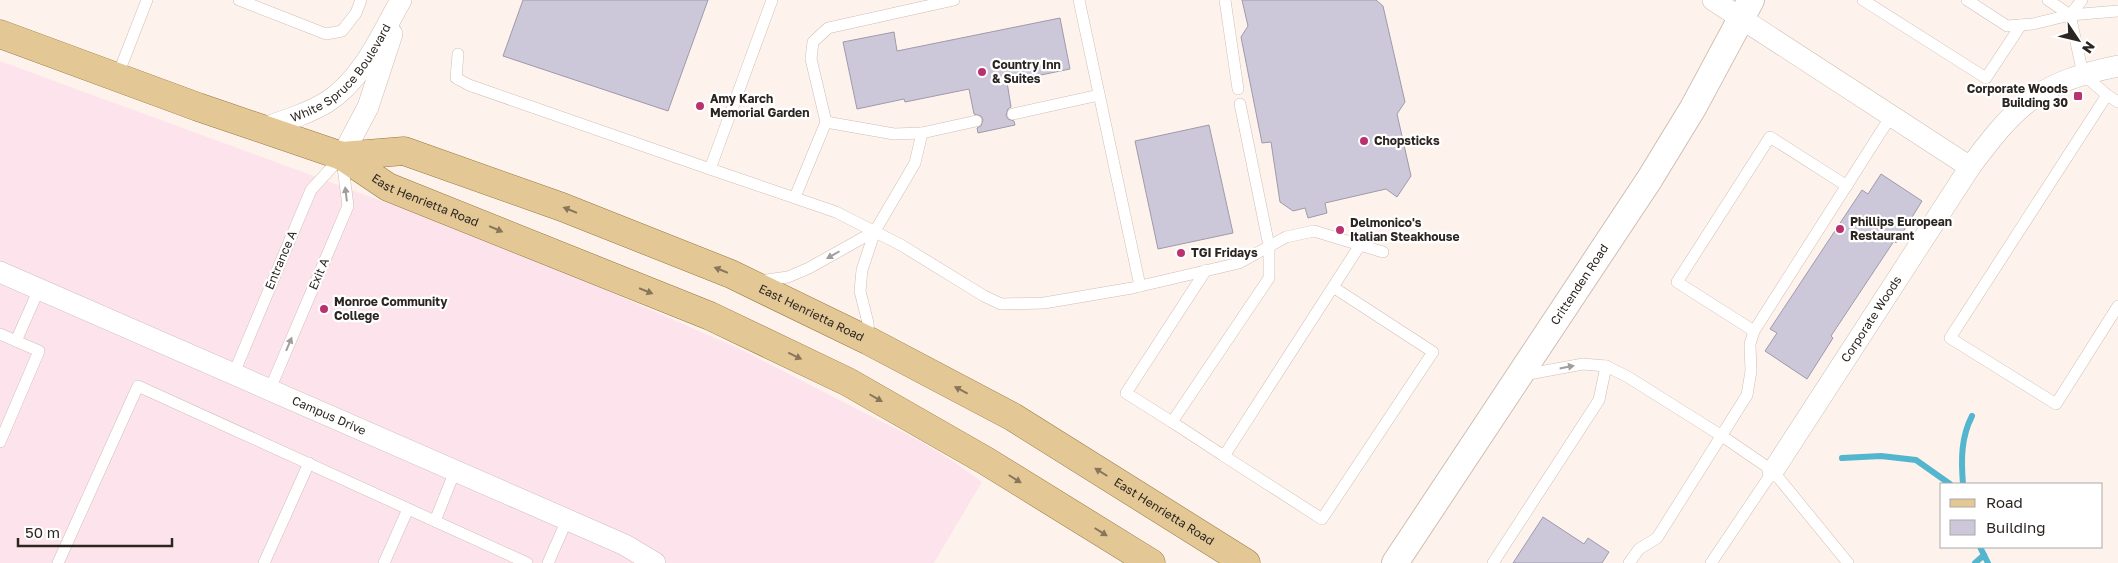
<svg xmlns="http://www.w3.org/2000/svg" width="2118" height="563" font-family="'Golos Text',sans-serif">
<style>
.education{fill:#fde4ec}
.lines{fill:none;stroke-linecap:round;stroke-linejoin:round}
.stream{stroke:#54b5ce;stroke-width:6}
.building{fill:#ccc8d9;stroke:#9e9aab}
.service-casing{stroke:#cebeb3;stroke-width:12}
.minor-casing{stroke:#cebeb3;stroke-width:22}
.tertiary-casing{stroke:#cebeb3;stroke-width:28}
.primary-casing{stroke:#97773f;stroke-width:29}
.service{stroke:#fff;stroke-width:11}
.minor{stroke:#fff;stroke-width:21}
.tertiary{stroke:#fff;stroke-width:26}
.primary{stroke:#e3c795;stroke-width:28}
.oneway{fill:#a09d9c}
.oneway2{fill:#88765c}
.poi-dot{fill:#ba316f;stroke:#fff;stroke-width:2}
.labels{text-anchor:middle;stroke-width:4.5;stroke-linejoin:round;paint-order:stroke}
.poi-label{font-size:12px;font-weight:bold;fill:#2c2622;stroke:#fff;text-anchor:start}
.street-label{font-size:12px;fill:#2c2622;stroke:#fff}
</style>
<rect width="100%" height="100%" fill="#fef3ec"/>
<path class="education" d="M0 61 423 216 560 270 738 348 918 440 953 461 982 482 934 563H0Z"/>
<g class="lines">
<g class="stream">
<path d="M1842 458 1881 456 1916 460 1950 484"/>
<path d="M1963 484C1961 460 1961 437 1972 416"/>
<path d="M1980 547 1988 563"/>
<path d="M1975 563 1984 555"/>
</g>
</g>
<g class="building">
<path d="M523 0H708L668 111 503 56Z"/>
<path d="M1242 0H1376L1383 6 1405 102 1397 114 1411 176 1397 197 1386 189 1325 203 1327 213 1308 218 1305 208 1293 211 1280 202 1271 142 1262 143 1241 37 1248 26Z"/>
<path d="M1060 18 1070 69 1007 82 1011 107 1008 109 1006 115 1008 119 1014 121 1015 125 978 133 977 128 981 126 983 120 981 116 974 114 969 89 905 102 904 99 857 109 843 42 894 32 897 51Z"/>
<path d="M1209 125 1233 233 1158 249 1135 141Z"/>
<path d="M1881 174 1922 201 1896 243 1894 241 1831 336 1833 338 1807 379 1765 351 1777 333 1770 329 1862 190 1868 194Z"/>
<path d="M1543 517 1584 544 1588 538 1609 552 1602 563H1513Z"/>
</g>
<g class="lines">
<g class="service-casing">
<g id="service">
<path d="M239 0 326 34 342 31 356 13 361 0"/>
<path d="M1079 0 1140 286"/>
<path d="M1225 0 1238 89"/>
<path d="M1863 0 1986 78 2021 25"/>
<path d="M1967 0 2007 26 2033 24 2070 15 2118 11"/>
<path d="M2048 0 2070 15 2082 0"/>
<path d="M2070 15 2083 74 2107 95 2118 102"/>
<path d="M458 54 456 78 469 85 710 169 772 0"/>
<path d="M117 77 147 0"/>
<path d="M2107 95 1950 338 2056 404 2118 306"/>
<path d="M1013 114 1099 95"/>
<path d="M826 122 894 134 922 133 976 121"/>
<path d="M710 169 836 212 901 245 984 296 1001 304 1044 303 1132 288 1239 263 1286 237 1314 231 1383 252"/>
<path d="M795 197 826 122 811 59 813 42 828 28 954 0"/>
<path d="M1206 270 1126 393 1172 422 1269 278V246L1240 104"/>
<path d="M759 281 788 277 809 268 875 231"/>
<path d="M1333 287 1433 352 1322 519 1224 456 1360 245"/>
<path d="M1754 331 1677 282 1770 137 1847 186"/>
<path d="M0 334 39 351 0 442"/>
<path d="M869 339 868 323 860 291 862 270 875 231 915 163 922 133"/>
<path d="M16 341 39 289"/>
<path d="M234 373 311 190 342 156"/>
<path d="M1523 375 1583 364 1606 366 1628 377 1722 436 1773 471 1848 563"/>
<path d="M270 389 348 206 342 159"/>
<path d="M1172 422 1224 456"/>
<path d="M435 521 455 471"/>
<path d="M58 563 138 386 527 563"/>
<path d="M264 563 309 463"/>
<path d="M384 563 408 509"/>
<path d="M548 563 567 520"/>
<path d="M1493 563 1599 400 1606 366"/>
<path d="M1629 563 1639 549 1657 538 1747 395 1751 371 1750 344 1754 331 1891 116"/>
<path d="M1711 563 1773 471"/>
</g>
</g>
<g class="minor-casing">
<g id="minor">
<path d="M1713 0 1970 167"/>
<path id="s1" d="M263 128C284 121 307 114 327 102 363 79 381 35 401 0"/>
<path d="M342 156 368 107 392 34"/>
<path id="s2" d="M0 272 625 545 655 563"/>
<path id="s3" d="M1773 471 1970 167C2017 104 2039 82 2118 66"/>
</g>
</g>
<g class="tertiary-casing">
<g id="tertiary">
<path id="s4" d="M1395 563 1649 180 1693 108 1751 0"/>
</g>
</g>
<g class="primary-casing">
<g id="primary">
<path id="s5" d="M0 34 198 107 342 156 388 187 710 316 848 382 986 461 1151 563"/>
<path id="s6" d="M342 156 404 151 562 207 731 274 869 341 1013 417 1246 563"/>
</g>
</g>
<use href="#service" class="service"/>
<use href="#minor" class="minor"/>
<use href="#tertiary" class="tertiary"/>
<use href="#primary" class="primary"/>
</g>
<defs><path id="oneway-solid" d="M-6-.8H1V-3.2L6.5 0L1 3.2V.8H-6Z" transform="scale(1.25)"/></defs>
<g class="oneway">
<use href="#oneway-solid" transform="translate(346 194) rotate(-97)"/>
<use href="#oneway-solid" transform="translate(833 255) rotate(150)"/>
<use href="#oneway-solid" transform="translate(289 344) rotate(-67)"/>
<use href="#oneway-solid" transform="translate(1567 367) rotate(-11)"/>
</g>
<g class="oneway2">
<use href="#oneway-solid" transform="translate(570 210) rotate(-158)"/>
<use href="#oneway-solid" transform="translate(496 229) rotate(23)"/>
<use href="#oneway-solid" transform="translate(721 270) rotate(-158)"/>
<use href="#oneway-solid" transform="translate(646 291) rotate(22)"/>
<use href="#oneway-solid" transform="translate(795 356) rotate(26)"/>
<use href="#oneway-solid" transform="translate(961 390) rotate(-152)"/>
<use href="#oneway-solid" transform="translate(876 398) rotate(30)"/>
<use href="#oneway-solid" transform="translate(1101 472) rotate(-148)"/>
<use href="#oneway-solid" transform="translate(1015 479) rotate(32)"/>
<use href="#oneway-solid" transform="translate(1101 532) rotate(32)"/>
</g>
<g class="poi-dot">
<circle cx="982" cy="72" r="5"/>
<rect x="2073" y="91" width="10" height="10" rx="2.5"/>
<circle cx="700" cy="106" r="5"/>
<circle cx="1364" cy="141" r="5"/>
<circle cx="1840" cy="229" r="5"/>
<circle cx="1340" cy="230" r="5"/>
<circle cx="1181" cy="253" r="5"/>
<circle cx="324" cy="309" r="5"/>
</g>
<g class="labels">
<g class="poi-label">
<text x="992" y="69">Country Inn<tspan x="992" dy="14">&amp; Suites</tspan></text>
<text x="2068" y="93" text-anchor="end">Corporate Woods<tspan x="2068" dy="14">Building 30</tspan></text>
<text x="710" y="103">Amy Karch<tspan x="710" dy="14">Memorial Garden</tspan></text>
<text x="1374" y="145">Chopsticks</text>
<text x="1850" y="226">Phillips European<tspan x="1850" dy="14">Restaurant</tspan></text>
<text x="1350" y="227">Delmonico's<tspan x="1350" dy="14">Italian Steakhouse</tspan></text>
<text x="1191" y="257">TGI Fridays</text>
<text x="334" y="306">Monroe Community<tspan x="334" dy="14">College</tspan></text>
</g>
<g class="street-label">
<text dy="4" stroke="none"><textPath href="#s1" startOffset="99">White Spruce Boulevard</textPath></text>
<text dy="4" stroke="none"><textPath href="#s5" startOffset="458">East Henrietta Road</textPath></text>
<text transform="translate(281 260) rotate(-67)" y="4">Entrance A</text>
<text transform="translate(319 274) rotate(-67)" y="4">Exit A</text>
<text dy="4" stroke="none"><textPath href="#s4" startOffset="334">Crittenden Road</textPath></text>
<text dy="4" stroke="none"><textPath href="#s6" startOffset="501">East Henrietta Road</textPath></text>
<text dy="4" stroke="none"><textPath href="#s3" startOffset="181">Corporate Woods</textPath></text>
<text dy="4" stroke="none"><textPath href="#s2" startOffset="359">Campus Drive</textPath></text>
<text dy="4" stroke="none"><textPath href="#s6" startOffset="906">East Henrietta Road</textPath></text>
</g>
</g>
<rect x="1940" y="483" width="162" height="65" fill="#ffffff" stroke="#aba8a7"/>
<rect x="1950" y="499" width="25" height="8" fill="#e3c795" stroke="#aba8a7"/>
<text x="1986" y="508" font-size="15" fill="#2c2622">Road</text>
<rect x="1950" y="520" width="25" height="15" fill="#ccc8d9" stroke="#aba8a7"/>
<text x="1986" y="533" font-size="15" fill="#2c2622">Building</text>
<g transform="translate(2078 40) rotate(125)" stroke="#ffffff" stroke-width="4" paint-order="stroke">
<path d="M0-4L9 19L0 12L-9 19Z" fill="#2c2622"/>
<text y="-8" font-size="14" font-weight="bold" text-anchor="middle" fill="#2c2622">N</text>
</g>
<path d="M18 538v8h154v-8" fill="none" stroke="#2c2622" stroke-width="2.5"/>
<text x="25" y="538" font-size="15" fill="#2c2622" stroke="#ffffff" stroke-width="4" paint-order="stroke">50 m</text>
</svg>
